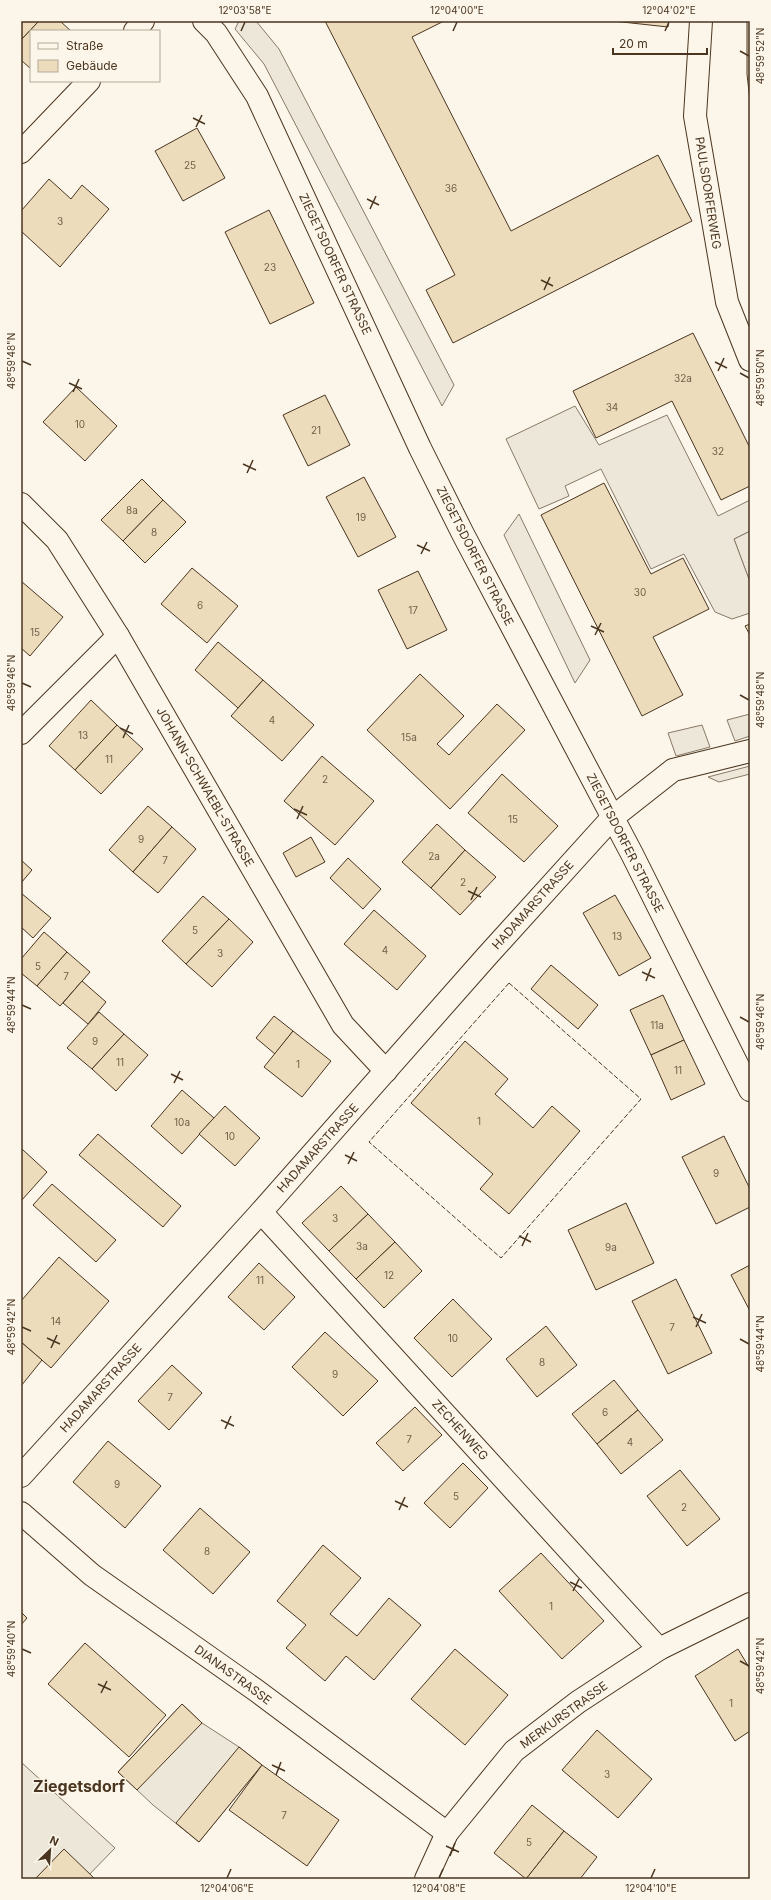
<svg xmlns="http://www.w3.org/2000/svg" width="771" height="1900" font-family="Inter,sans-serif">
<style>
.green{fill:#ede6d9;stroke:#887966}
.parking{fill:#ede7d9;stroke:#887966}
.building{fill:#ecdcbc;stroke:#4a3520}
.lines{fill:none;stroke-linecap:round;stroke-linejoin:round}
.minor-casing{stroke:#4a3520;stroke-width:24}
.minor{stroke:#fbf6e9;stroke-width:22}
.fence{stroke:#4a3520;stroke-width:1;stroke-dasharray:5 2;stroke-linecap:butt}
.ticks{fill:none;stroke:#4a3520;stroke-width:1.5}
.labels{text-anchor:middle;stroke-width:3;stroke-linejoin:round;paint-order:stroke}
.number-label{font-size:10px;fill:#725f47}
.street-label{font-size:12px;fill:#4a3520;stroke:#fbf6e9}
.district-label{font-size:16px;font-weight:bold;fill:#4a3520;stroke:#fbf6e9}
.neatline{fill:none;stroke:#4a3520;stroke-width:1.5}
.ticks-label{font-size:10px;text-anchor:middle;fill:#4a3520}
</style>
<rect width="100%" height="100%" fill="#fbf6e9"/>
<path class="green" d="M750 531V582L734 539Z"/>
<g class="parking">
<path d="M239 21H256L279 49 454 385 442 406 264 64 235 29Z"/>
<path d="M575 406 599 445 667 415 718 516 750 500V531L734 539 750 582V613L732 619 715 612 684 554 651 569 601 469 565 486 569 496 539 509 506 439Z"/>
<path d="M519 514 590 660 575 683 504 535Z"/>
<path d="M750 714V736L735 741 727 720Z"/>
<path d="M702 725 710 747 676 756 668 733Z"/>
<path d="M750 766V774L719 782 708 777Z"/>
<path d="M182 1704 202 1723 239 1747 262 1765 199 1842 153 1805 118 1772Z"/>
<path d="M21 1762 115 1848 85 1879H21Z"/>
</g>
<g class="building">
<path d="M21 21H39L21 40Z"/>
<path d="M39 21H60L71 31H31V69L21 60V40Z"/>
<path d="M325 21H444L412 37 511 231 658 155 692 221 453 343 426 290 455 275Z"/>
<path d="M613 21H669L668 27Z"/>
<path d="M747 21H750V101L747 74Z"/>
<path d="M197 128 225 178 183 201 155 151Z"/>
<path d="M49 179 71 199 82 185 109 209 60 267 21 231V211Z"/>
<path d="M269 210 314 303 270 324 225 232Z"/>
<path d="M693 333 750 448V486L721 500 672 401 596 438 573 391Z"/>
<path d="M76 387 117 426 85 461 43 422Z"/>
<path d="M325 395 350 445 308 466 283 415Z"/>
<path d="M364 477 396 537 358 557 326 497Z"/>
<path d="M142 479 163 500 123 541 101 520Z"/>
<path d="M604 483 651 574 683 558 709 609 653 637 683 695 642 716 541 515Z"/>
<path d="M163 500 186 522 145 563 123 541Z"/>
<path d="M192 568 238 606 207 643 161 604Z"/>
<path d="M418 571 447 630 407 649 378 590Z"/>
<path d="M21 581 63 617 30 656 21 648Z"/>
<path d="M750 624V635L745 626Z"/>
<path d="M218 642 263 680 238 708 195 670Z"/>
<path d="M420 674 464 716 437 744 449 755 497 704 525 730 450 809 367 730Z"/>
<path d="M263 680 314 725 282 761 231 716Z"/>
<path d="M91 700 117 725 75 770 49 746Z"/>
<path d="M117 725 143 749 101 794 75 770Z"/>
<path d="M322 756 374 801 335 845 284 801Z"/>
<path d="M502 774 558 826 524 862 468 813Z"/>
<path d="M148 806 172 827 133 872 109 850Z"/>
<path d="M437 824 465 850 431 888 402 862Z"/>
<path d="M172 827 196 849 158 893 133 872Z"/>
<path d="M311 837 325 862 296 877 283 853Z"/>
<path d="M465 850 496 877 460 915 431 888Z"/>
<path d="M348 858 381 889 363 909 330 878Z"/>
<path d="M21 860 32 870 21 883Z"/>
<path d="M21 893 51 918 33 938 21 927Z"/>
<path d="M615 895 651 958 619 976 583 913Z"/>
<path d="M203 896 229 919 186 964 162 941Z"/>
<path d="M374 910 426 956 397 990 344 944Z"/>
<path d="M229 919 253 942 212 987 186 964Z"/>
<path d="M44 932 67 952 37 986 21 973V959Z"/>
<path d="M67 952 90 972 60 1006 37 986Z"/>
<path d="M551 965 598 1005 578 1029 531 989Z"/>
<path d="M82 981 106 1002 88 1024 63 1003Z"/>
<path d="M663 995 684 1040 651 1055 630 1010Z"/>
<path d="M99 1012 124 1034 92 1069 67 1048Z"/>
<path d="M274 1016 293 1031 275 1054 256 1038Z"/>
<path d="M293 1031 331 1061 302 1097 264 1067Z"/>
<path d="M124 1034 148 1055 116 1091 92 1069Z"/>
<path d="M684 1040 705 1084 671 1100 651 1055Z"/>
<path d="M465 1041 508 1079 495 1094 533 1128 552 1106 580 1131 509 1214 480 1189 493 1174 411 1103Z"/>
<path d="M182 1090 214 1118 182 1154 151 1126Z"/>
<path d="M225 1106 260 1138 235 1166 199 1134Z"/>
<path d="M98 1134 181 1206 163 1227 79 1155Z"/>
<path d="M724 1136 750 1189V1207L716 1224 682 1157Z"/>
<path d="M22 1149 47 1172 21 1201V1150Z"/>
<path d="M52 1184 116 1240 96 1262 33 1205Z"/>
<path d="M341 1186 368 1214 329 1251 302 1223Z"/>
<path d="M626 1203 654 1263 596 1290 568 1230Z"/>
<path d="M368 1214 395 1242 356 1279 329 1251Z"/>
<path d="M395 1242 422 1271 384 1308 356 1279Z"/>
<path d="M59 1257 109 1301 51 1368 21 1342V1301Z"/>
<path d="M259 1263 295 1297 264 1330 228 1297Z"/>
<path d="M750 1265V1311L731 1275Z"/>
<path d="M676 1279 712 1353 668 1374 632 1301Z"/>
<path d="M453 1299 492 1339 452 1377 414 1338Z"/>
<path d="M546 1326 577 1365 537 1397 506 1359Z"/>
<path d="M325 1332 378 1381 343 1416 292 1367Z"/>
<path d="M21 1342 42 1360 21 1386Z"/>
<path d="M172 1365 202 1393 169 1430 138 1401Z"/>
<path d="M614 1380 638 1410 597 1444 572 1414Z"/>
<path d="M415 1407 442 1435 403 1471 376 1443Z"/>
<path d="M638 1410 663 1440 621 1474 597 1444Z"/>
<path d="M108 1441 161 1486 125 1528 73 1482Z"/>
<path d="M463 1463 488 1488 450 1528 424 1503Z"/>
<path d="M680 1470 720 1519 687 1546 647 1496Z"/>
<path d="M200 1508 250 1552 213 1594 163 1550Z"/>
<path d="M323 1545 361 1578 330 1614 357 1636 389 1598 421 1625 374 1680 346 1656 325 1681 286 1648 306 1625 277 1601Z"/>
<path d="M541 1553 604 1621 562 1659 499 1591Z"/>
<path d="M21 1612 27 1618 21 1625Z"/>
<path d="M85 1643 166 1715 129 1757 48 1684Z"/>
<path d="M455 1649 508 1695 465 1745 411 1699Z"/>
<path d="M738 1649 750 1669V1731L735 1741 695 1676Z"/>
<path d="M182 1704 202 1723 137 1790 118 1772Z"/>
<path d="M597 1730 652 1779 618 1818 562 1770Z"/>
<path d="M239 1747 262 1765 199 1842 176 1823Z"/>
<path d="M262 1765 339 1820 307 1866 229 1810Z"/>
<path d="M532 1805 564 1831 526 1879 494 1853Z"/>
<path d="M564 1831 597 1857 580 1879H526Z"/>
<path d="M64 1849 95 1879H35Z"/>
</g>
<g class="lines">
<g class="minor-casing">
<g id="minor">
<path d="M204 21 216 33 257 96 420 448 463 534 632 854 750 1090"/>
<path d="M701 21 695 116 727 302 750 360"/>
<path d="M135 31 143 21"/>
<path d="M21 152 89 81"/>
<path d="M21 504 57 540 118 636 343 1025 386 1071"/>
<path d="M21 733 118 636"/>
<path d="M261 1212 659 1649"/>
<path d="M21 1476 261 1212 487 956 612 818 673 770 750 751"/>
<path d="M21 1513 92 1575 257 1691 447 1833"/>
<path d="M426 1879 447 1833 514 1751 578 1702 659 1649 750 1604"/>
</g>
</g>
<use href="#minor" class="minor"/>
<path class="fence" d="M509 983 641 1099 501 1258 369 1142Z"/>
</g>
<path class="ticks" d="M241 31 245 22M453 31 457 22M665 31 669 22M740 51 749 56M193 118 205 124M196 127 202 115M367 199 379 205M370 209 376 196M541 280 553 286M544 290 550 277M22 361 31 365M715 362 727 368M718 371 724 358M740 373 749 378M69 383 82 389M73 392 79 379M243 464 256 470M247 473 253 460M417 545 430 551M421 554 427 542M591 626 604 632M595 635 601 623M22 683 31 687M740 695 749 700M120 728 133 734M123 738 129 725M294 809 307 815M297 819 303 806M468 891 481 897M471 900 477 887M642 972 655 978M646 981 651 968M22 1005 31 1009M740 1017 749 1022M171 1074 183 1080M174 1083 180 1071M345 1155 357 1161M348 1164 354 1152M519 1236 531 1242M522 1246 528 1233M693 1317 706 1323M22 1327 31 1331M696 1327 702 1314M47 1338 60 1344M740 1339 749 1344M51 1348 57 1335M221 1420 234 1426M225 1429 231 1416M395 1501 408 1507M399 1510 405 1497M570 1582 582 1588M573 1591 579 1579M22 1649 31 1653M740 1661 749 1666M98 1684 111 1690M101 1693 107 1681M272 1765 285 1771M276 1775 281 1762M446 1846 459 1852M450 1856 455 1843M227 1878 231 1869M439 1878 443 1869M651 1878 655 1869"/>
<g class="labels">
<g class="number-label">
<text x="190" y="169">25</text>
<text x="451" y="192">36</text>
<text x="60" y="225">3</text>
<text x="270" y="271">23</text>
<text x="683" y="382">32a</text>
<text x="612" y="411">34</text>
<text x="80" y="428">10</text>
<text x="316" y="434">21</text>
<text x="718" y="455">32</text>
<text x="132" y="514">8a</text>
<text x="361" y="521">19</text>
<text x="154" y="536">8</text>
<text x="640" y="596">30</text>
<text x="200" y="609">6</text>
<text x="413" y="614">17</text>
<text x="35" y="636">15</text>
<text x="272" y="724">4</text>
<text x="83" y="739">13</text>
<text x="409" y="741">15a</text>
<text x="109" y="763">11</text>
<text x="325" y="783">2</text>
<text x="513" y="823">15</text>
<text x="141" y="843">9</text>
<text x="434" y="860">2a</text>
<text x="165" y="864">7</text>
<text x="463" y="886">2</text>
<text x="195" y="934">5</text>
<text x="617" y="940">13</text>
<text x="385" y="954">4</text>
<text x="220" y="957">3</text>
<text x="38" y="970">5</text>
<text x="66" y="980">7</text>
<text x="657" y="1029">11a</text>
<text x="95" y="1045">9</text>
<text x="120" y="1066">11</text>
<text x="298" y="1068">1</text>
<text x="678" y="1074">11</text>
<text x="479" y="1125">1</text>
<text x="182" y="1126">10a</text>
<text x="230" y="1140">10</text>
<text x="716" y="1177">9</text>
<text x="335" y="1222">3</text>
<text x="362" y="1250">3a</text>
<text x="611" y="1251">9a</text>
<text x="389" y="1279">12</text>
<text x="260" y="1284">11</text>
<text x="56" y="1325">14</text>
<text x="672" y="1331">7</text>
<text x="453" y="1342">10</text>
<text x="542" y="1366">8</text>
<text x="335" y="1378">9</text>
<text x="170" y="1401">7</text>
<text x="605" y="1416">6</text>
<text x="409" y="1443">7</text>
<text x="630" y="1446">4</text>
<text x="117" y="1488">9</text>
<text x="456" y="1500">5</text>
<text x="684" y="1511">2</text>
<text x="207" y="1555">8</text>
<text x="551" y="1610">1</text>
<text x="731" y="1707">1</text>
<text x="607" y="1778">3</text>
<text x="284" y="1819">7</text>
<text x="529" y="1846">5</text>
</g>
<g class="street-label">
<text transform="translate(708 193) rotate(81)" y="4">PAULSDORFERWEG</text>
<text transform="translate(335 264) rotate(65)" y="4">ZIEGETSDORFER STRASSE</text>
<text transform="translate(475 556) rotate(63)" y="4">ZIEGETSDORFER STRASSE</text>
<text transform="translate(205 787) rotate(60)" y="4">JOHANN-SCHWAEBL-STRASSE</text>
<text transform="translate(625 843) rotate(63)" y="4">ZIEGETSDORFER STRASSE</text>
<text transform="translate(533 905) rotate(-48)" y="4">HADAMARSTRASSE</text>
<text transform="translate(318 1148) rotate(-48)" y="4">HADAMARSTRASSE</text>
<text transform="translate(101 1388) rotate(-48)" y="4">HADAMARSTRASSE</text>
<text transform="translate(460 1430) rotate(48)" y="4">ZECHENWEG</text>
<text transform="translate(233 1675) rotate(36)" y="4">DIANASTRASSE</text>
<text transform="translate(564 1715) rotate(-36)" y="4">MERKURSTRASSE</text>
</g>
<g class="district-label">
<text x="79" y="1792">Ziegetsdorf</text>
</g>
</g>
<rect width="771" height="1900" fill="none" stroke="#fbf6e9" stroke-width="44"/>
<rect x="30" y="30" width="130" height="52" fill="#fbf6e9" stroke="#b4a999"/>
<rect x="38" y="43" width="20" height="6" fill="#fbf6e9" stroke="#b4a999"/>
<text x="66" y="50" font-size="12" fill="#4a3520">Straße</text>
<rect x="38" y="60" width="20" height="12" fill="#ecdcbc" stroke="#b4a999"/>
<text x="66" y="70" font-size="12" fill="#4a3520">Gebäude</text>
<g transform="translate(50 1850) rotate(25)" stroke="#fbf6e9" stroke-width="3" paint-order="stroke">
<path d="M0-3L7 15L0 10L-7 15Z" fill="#4a3520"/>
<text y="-6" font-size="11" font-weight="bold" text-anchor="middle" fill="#4a3520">N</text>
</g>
<path d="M613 48v6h94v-6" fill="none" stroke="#4a3520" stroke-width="2"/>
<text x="619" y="48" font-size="12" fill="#4a3520" stroke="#fbf6e9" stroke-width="3" paint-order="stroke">20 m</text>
<rect x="22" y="22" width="727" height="1856" class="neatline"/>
<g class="ticks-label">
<text x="245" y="14">12°03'58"E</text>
<text x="457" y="14">12°04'00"E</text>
<text x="669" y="14">12°04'02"E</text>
<text transform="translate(760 56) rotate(-90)" y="4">48°59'52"N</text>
<text transform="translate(11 361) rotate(-90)" y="4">48°59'48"N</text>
<text transform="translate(760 378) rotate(-90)" y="4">48°59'50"N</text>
<text transform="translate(11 683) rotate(-90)" y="4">48°59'46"N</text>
<text transform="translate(760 700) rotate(-90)" y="4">48°59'48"N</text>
<text transform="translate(11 1005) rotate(-90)" y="4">48°59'44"N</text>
<text transform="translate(760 1022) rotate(-90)" y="4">48°59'46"N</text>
<text transform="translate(11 1327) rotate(-90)" y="4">48°59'42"N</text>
<text transform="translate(760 1344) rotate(-90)" y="4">48°59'44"N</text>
<text transform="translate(11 1649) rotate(-90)" y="4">48°59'40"N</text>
<text transform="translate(760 1666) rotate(-90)" y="4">48°59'42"N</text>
<text x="227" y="1892">12°04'06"E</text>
<text x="439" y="1892">12°04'08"E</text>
<text x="651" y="1892">12°04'10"E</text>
</g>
</svg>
